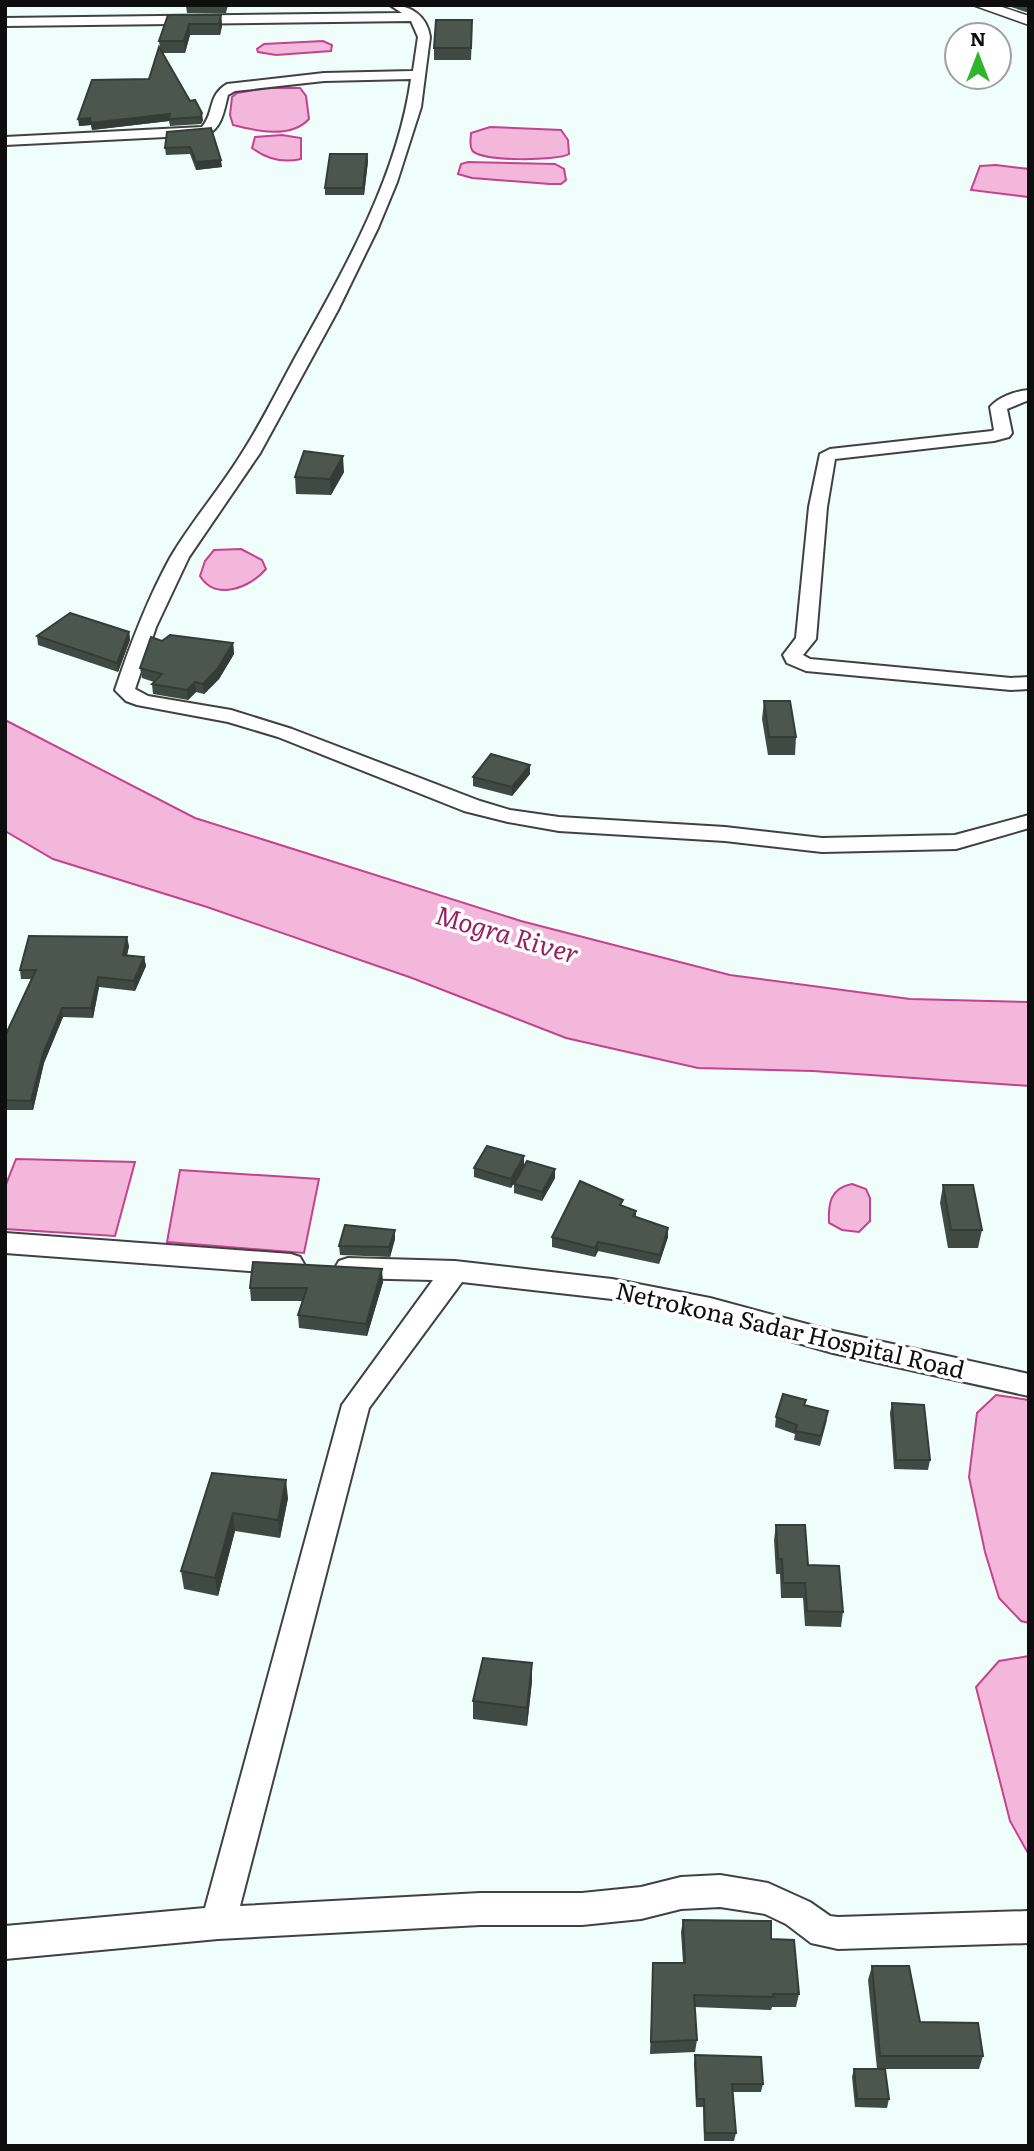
<svg xmlns="http://www.w3.org/2000/svg" width="1034" height="2151" font-family="Literata,serif">
<style>
.water{fill:#f2b7db;stroke:#c5428e;stroke-width:2}
.lines{fill:none;stroke-linecap:round;stroke-linejoin:round}
.minor-casing{stroke:#414141;stroke-width:4}
.tertiary-casing{stroke:#414141;stroke-width:3}
.minor{fill:#fff;fill-rule:evenodd}
.tertiary{fill:#fff;fill-rule:evenodd}
.wall{fill:#404a44}
.shaded-wall{fill:#343c37}
.building{fill:#4b564f;stroke:#343c37;stroke-width:2}
.labels{text-anchor:middle;stroke-width:7;stroke-linejoin:round;paint-order:stroke}
.street-label{font-size:24px;fill:#0e0e0e;stroke:#fff}
.water-label{font-size:26px;font-style:italic;fill:#981e60;stroke:#fff}
</style>
<rect width="100%" height="100%" fill="#effefb"/>
<g class="water">
<path d="M323 41 332 45 331 51 276 55 258 52 257 49 264 44Z"/>
<path d="M266 88H300L306 96 309 119C291 139 256 131 233 125L230 115 232 97 237 93Z"/>
<path d="M490 127 561 130 568 140 569 154C558 161 478 162 472 150 469 145 471 138 471 133Z"/>
<path d="M282 135 301 138V159C284 163 267 159 252 148L255 137Z"/>
<path d="M468 162 555 164 564 169 566 180 561 184H550L472 178 458 174 461 164Z"/>
<path d="M996 165 1029 169V197L971 190 980 166Z"/>
<path d="M241 549 262 560 266 569C251 587 216 602 200 576L205 561 214 550Z"/>
<path d="M5 720 195 818 521 921 730 975 910 999 1029 1002V1086L813 1071 698 1068 566 1038 412 978 207 907 53 859 5 831Z"/>
<path d="M16 1159 135 1162 115 1236 5 1229V1187Z"/>
<path d="M180 1170 319 1179 304 1253 167 1242Z"/>
<path d="M852 1184 866 1189 870 1198V1221L859 1232 842 1230 829 1223C828 1204 830 1188 852 1184Z"/>
<path d="M996 1395 1029 1400V1623L1021 1621 999 1598 985 1552 969 1477 977 1413Z"/>
<path d="M1029 1656V1855L1010 1821 976 1687 999 1661Z"/>
</g>
<g class="lines">
<g class="minor-casing">
<g id="minor">
<path d="M390 5C410 5 427 15 430 37L421 107 397 182 378 228 338 310 260 453 189 557 156 627 135 689 148 696 231 710 292 729 480 801 510 810 559 817 725 827 822 838 955 835 1029 815V828L956 849 822 852 725 841 559 831 508 822 464 811 278 737 228 722 137 705 126 701 115 690C130 645 147 600 170 558 191 522 220 489 242 453 262 422 278 389 296 356 344 270 397 178 411 79L324 81 235 91 228 95C224 110 222 129 206 135L5 145V137L202 127C215 112 207 96 227 84L324 73 413 71 418 37 411 21 5 26V18L402 13Z"/>
<path d="M1029 390V400L1007 409 1012 433 1009 437 994 441 835 459 827 507 816 639 803 655 810 659 1011 678 1029 677V689L1011 690 806 671 787 663 783 655 796 638 809 507 820 454 830 449 992 431 994 430 990 407C999 397 1015 391 1029 390Z"/>
<path d="M5 1233 291 1254 300 1257 304 1264 300 1271 291 1274 5 1253Z"/>
<path d="M348 1258 455 1261 612 1279 710 1298 833 1331 1029 1374V1396L833 1353 710 1318 612 1299 462 1282 369 1408 240 1906 480 1893H582L641 1887 681 1877 720 1875 768 1883 810 1902 830 1916 838 1917 1029 1911V1943L838 1949 811 1943 786 1924 765 1914 720 1907 681 1909 641 1919 582 1925H480L218 1939 5 1959V1926L205 1908 342 1405 433 1280 348 1278 339 1275 335 1268 339 1261Z"/>
</g>
</g>
<g class="tertiary-casing">
<path id="tertiary" d="M973 5H996L1029 16V25Z"/>
</g>
<use href="#minor" class="minor"/>
<use href="#tertiary" class="tertiary"/>
</g>
<g class="wall">
<path d="M228 5 226 13H187L186 6Z"/>
<path d="M1005 5H1029V13Z"/>
<path d="M168 15H221L222 26 220 35H190L185 53H163L190 101 203 120 201 124 170 126 169 121 92 130 91 125 79 126 149 79 160 48 159 41Z"/>
<path d="M472 33 471 60H434V48Z"/>
<path d="M167 132 222 167 196 170 190 154 166 155 165 148Z"/>
<path d="M367 154 368 161 364 195H325V188Z"/>
<path d="M344 472 331 495 296 494 295 477Z"/>
<path d="M129 632 130 640 118 672 38 645 37 636Z"/>
<path d="M162 641 233 643 234 654 219 679 204 694 196 692 188 700 153 694 152 684 154 682 142 678 140 668Z"/>
<path d="M764 701 796 737 795 755H768L762 719Z"/>
<path d="M530 774 512 796 473 786V777Z"/>
<path d="M129 946 127 955 144 957 146 966 135 991 99 987 93 1018 63 1017 44 1063 33 1110H5V1036L32 979H21L20 970Z"/>
<path d="M524 1166 511 1188 474 1177V1168Z"/>
<path d="M555 1169V1178L542 1201 514 1193V1184Z"/>
<path d="M943 1185 982 1230 978 1248H948L940 1203Z"/>
<path d="M623 1206 636 1211V1217L668 1237 659 1264 598 1251 595 1257 552 1247V1237Z"/>
<path d="M395 1239 390 1257 340 1255 339 1246Z"/>
<path d="M383 1282 367 1336 299 1328 298 1315 303 1301H251L250 1288Z"/>
<path d="M892 1403 930 1460 928 1470 894 1469 890 1413Z"/>
<path d="M805 1405 827 1420 820 1446 794 1440 795 1434 775 1427 776 1417Z"/>
<path d="M212 1473 288 1498 280 1538 235 1531 218 1596 184 1589 181 1571Z"/>
<path d="M776 1525 808 1565 843 1612 841 1627 805 1626 803 1598H781L780 1574H776L774 1540Z"/>
<path d="M532 1681 527 1726 473 1719V1701Z"/>
<path d="M683 1920 771 1939 799 1994 796 2007H772L771 2010 695 2007 697 2040 695 2052 650 2054 653 1963H683L681 1932Z"/>
<path d="M872 1966 920 2022 983 2056 979 2069H877L868 1980Z"/>
<path d="M695 2055 763 2084 761 2092H733L736 2133 734 2141H704L703 2107H696L694 2063Z"/>
<path d="M854 2069 889 2099 887 2108 855 2107 852 2077Z"/>
</g>
<g class="shaded-wall">
<path d="M221 15 222 26 220 35 219 24Z"/>
<path d="M189 24 190 35 185 53 184 41Z"/>
<path d="M202 113 203 120 201 124 200 117Z"/>
<path d="M170 114 169 121 92 130 91 123Z"/>
<path d="M90 118 91 125 79 126 78 119Z"/>
<path d="M367 154 368 161 364 195 363 188Z"/>
<path d="M221 160 222 167 196 170V162Z"/>
<path d="M343 456 344 472 331 495 330 479Z"/>
<path d="M129 632 130 640 118 672 117 663Z"/>
<path d="M233 643 234 654 219 679 204 694 203 684Z"/>
<path d="M195 682 196 692 188 700 187 690Z"/>
<path d="M530 765V774L512 796V787Z"/>
<path d="M127 937 129 946 125 964 123 955Z"/>
<path d="M144 957 146 966 135 991 134 981Z"/>
<path d="M98 977 99 987 93 1018 91 1008Z"/>
<path d="M62 1008 63 1017 44 1063 33 1110 31 1101 43 1054Z"/>
<path d="M524 1156V1166L511 1188V1179Z"/>
<path d="M555 1169V1178L542 1201V1192Z"/>
<path d="M668 1228V1237L659 1264 660 1255Z"/>
<path d="M395 1230V1239L390 1257 389 1247Z"/>
<path d="M598 1242V1251L595 1257V1248Z"/>
<path d="M382 1269 383 1282 367 1336 366 1324Z"/>
<path d="M286 1480 288 1498 280 1538 278 1520Z"/>
<path d="M233 1513 235 1531 218 1596 215 1578Z"/>
<path d="M532 1663V1681L527 1726V1708Z"/>
</g>
<g class="building">
<path d="M187 5H226L186 6Z"/>
<path d="M168 15H221L219 24H189L184 41H159Z"/>
<path d="M436 20H472L471 48H434Z"/>
<path d="M159 47 190 101 195 100 202 113 200 117 169 119 170 114 91 123 90 118 78 119 92 80 149 79Z"/>
<path d="M211 128 221 160 196 162 190 147 165 148 167 132Z"/>
<path d="M330 154H367L363 188H325Z"/>
<path d="M304 451 343 456 330 479 295 477Z"/>
<path d="M70 613 129 632 117 663 37 636Z"/>
<path d="M170 635 233 643 218 668 203 684 195 682 187 690 152 684 162 674 140 668 151 637 162 641Z"/>
<path d="M764 701H790L796 737H769Z"/>
<path d="M491 754 530 765 512 787 473 777Z"/>
<path d="M29 936 127 937 123 955 144 957 134 981 98 977 91 1008H62L43 1054 31 1101 5 1100V1036L36 970H20Z"/>
<path d="M487 1146 524 1156 511 1179 474 1168Z"/>
<path d="M527 1161 555 1169 542 1192 514 1184Z"/>
<path d="M580 1181 623 1200 620 1205 636 1211 633 1216 668 1228 660 1255 598 1242 595 1248 552 1237Z"/>
<path d="M943 1185H973L982 1230H951Z"/>
<path d="M345 1225 395 1230 389 1247 339 1246Z"/>
<path d="M253 1262 382 1269 366 1324 298 1315 307 1288H250Z"/>
<path d="M783 1394 806 1400 804 1405 828 1411 821 1436 795 1431 797 1425 776 1417Z"/>
<path d="M892 1403 924 1405 930 1460H896Z"/>
<path d="M212 1473 286 1480 278 1520 233 1513 215 1578 181 1571Z"/>
<path d="M776 1525H805L808 1565 839 1566 843 1612 807 1611 805 1583H783L782 1559H778Z"/>
<path d="M483 1658 532 1663 527 1708 473 1701Z"/>
<path d="M683 1920 771 1921V1939L794 1940 799 1994H773L774 1997 694 1995 697 2040 651 2042 653 1963H685Z"/>
<path d="M872 1966H909L920 2022 978 2023 983 2056H880Z"/>
<path d="M695 2055 761 2057 763 2084H732L736 2133H705L704 2099H697Z"/>
<path d="M854 2069H885L889 2099H857Z"/>
</g>
<g class="labels">
<g class="street-label">
<text transform="translate(790 1331) rotate(13)" y="8">Netrokona Sadar Hospital Road</text>
</g>
<g class="water-label">
<text transform="translate(507 935) rotate(16)" y="9">Mogra River</text>
</g>
</g>
<rect width="1034" height="2151" fill="none" stroke="#0e0e0e" stroke-width="14"/>
<g transform="translate(978 56)"><circle r="33" fill="#ffffff" stroke="#9f9f9f" stroke-width="2"/>
<path d="M0-5L12 26L0 18L-12 26Z" fill="#31b52e"/>
<text y="-10" font-size="19" font-weight="bold" text-anchor="middle" fill="#0e0e0e">N</text>
</g>
</svg>
